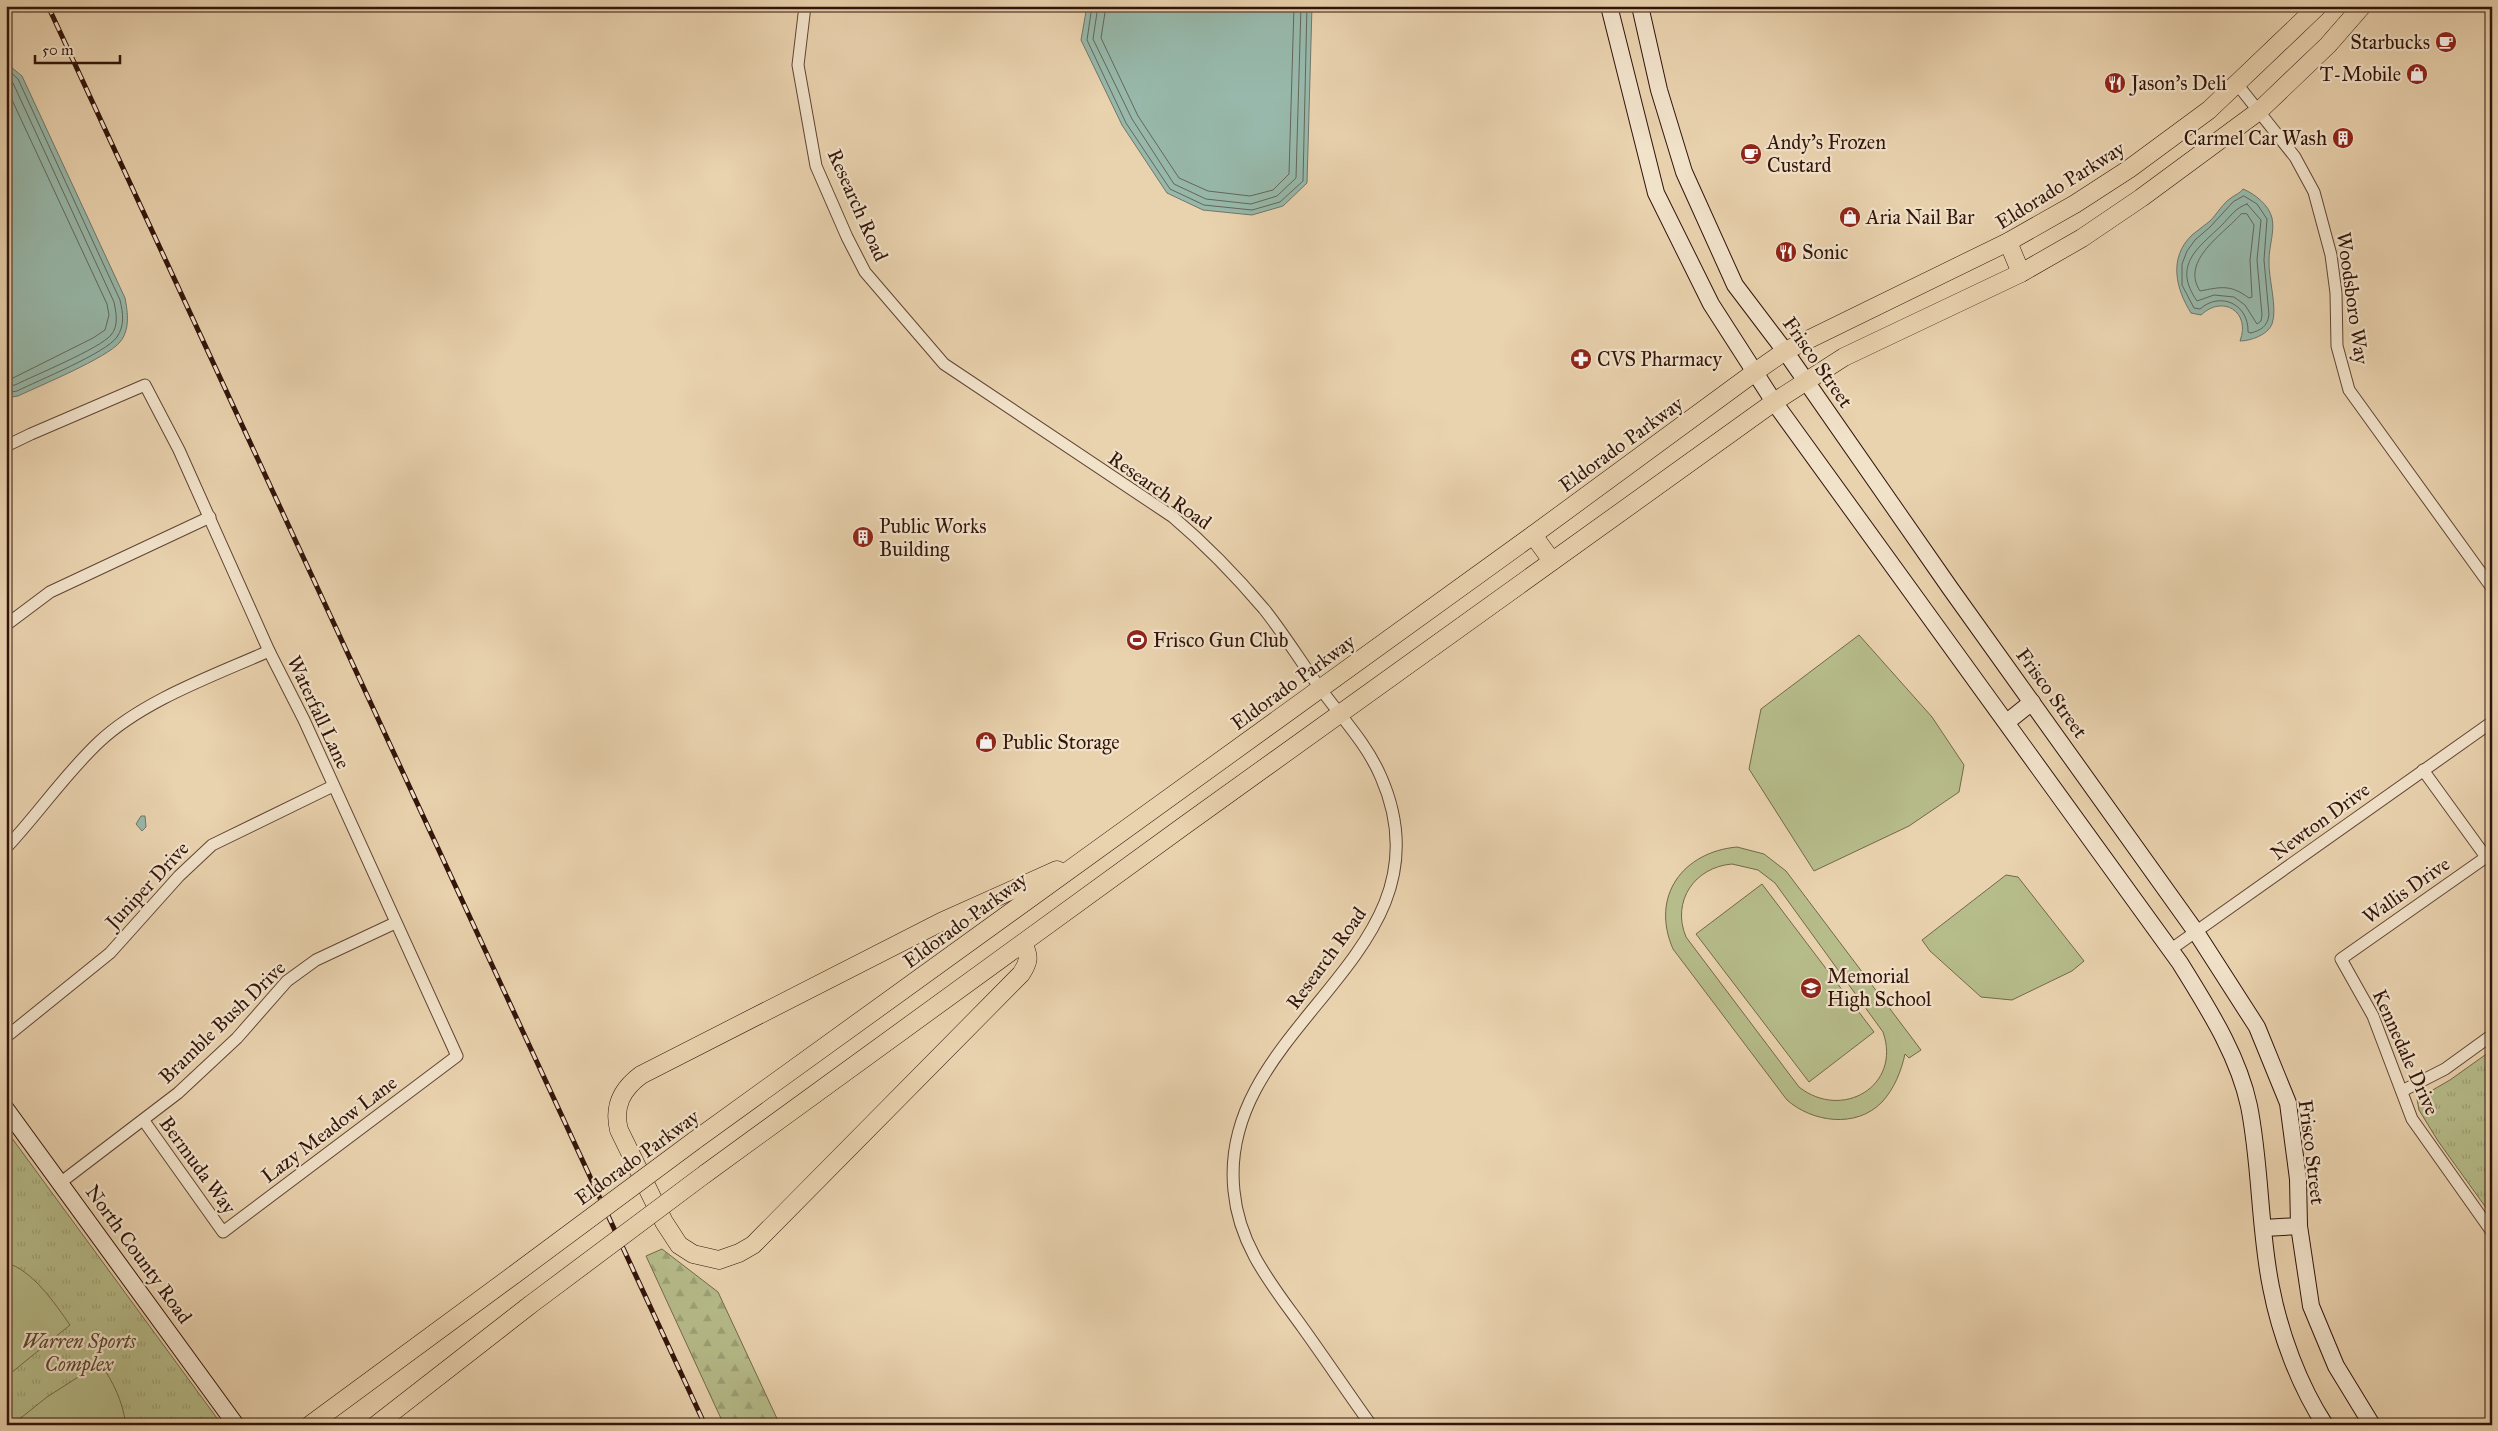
<svg xmlns="http://www.w3.org/2000/svg" width="2498" height="1431" font-family="'IM FELL Great Primer',serif">
<style>
.grass{fill:url(#grass-tufts);stroke:#74684a}
.forest{fill:url(#forest-firs);stroke:#74684a}
.pitch{fill:#b6bc8a;stroke:#74684a;fill-rule:evenodd}
.water{fill:#97b8aa;stroke:#6f766a}
.lines{fill:none;stroke-linecap:round;stroke-linejoin:round}
.shore{stroke:#64665a;stroke-width:1}
.street-casing{stroke:#604433;stroke-width:13}
.secondary-casing{stroke:#32140a;stroke-width:18}
.primary-casing{stroke:#32140a;stroke-width:19}
.street{stroke:#f1e2ca;stroke-width:11}
.secondary{stroke:#f1e2ca;stroke-width:16}
.primary{stroke:#e9d2ae;stroke-width:18}
.rail-casing{stroke:#32140a;stroke-width:5}
.rail{stroke:#f1e2ca;stroke-width:3;stroke-dasharray:9;stroke-linecap:butt}
.primary-bridge-casing{stroke:#32140a;stroke-width:19;stroke-linecap:butt}
.primary-bridge{stroke:#e9d2ae;stroke-width:18}
.labels{text-anchor:middle;stroke-width:4.5;stroke-linejoin:round;paint-order:stroke}
.poi-label{font-size:20px;fill:#32140a;stroke:#f1e2ca;text-anchor:start}
.street-label{font-size:20px;fill:#32140a;stroke:#f1e2ca}
.park-label{font-size:20px;font-style:italic;fill:#5a4630;stroke:#f1e2ca}
</style>
<defs>
<pattern id="grass-tufts" width="24" height="20" patternUnits="userSpaceOnUse" patternTransform="scale(1.25)"><rect width="24" height="20" fill="#b6bc8a"/><path d="M3 7l-1-3M5 7V3M7 7l1-3M15 17l-1-3M17 17v-4M19 17l1-3" fill="none" stroke="#9da176"/></pattern>
<pattern id="forest-firs" width="22" height="20" patternUnits="userSpaceOnUse" patternTransform="scale(1.25)"><rect width="22" height="20" fill="#b6bc8a"/><path d="M5 1l3.5 6h-7zM16 11l3.5 6h-7z" fill="#9da176"/></pattern>
</defs>
<rect width="100%" height="100%" fill="#e9d2ae"/>
<filter id="stains"><feTurbulence type="fractalNoise" baseFrequency=".004" numOctaves="4"/><feColorMatrix values="0 0 0 0 .2 0 0 0 0 .09 0 0 0 0 .02 0 0 0 .5 -.17"/></filter>
<radialGradient id="worn" r=".72"><stop offset=".6" stop-color="#630" stop-opacity="0"/><stop offset="1" stop-color="#630" stop-opacity=".3"/></radialGradient>
<g class="grass">
<path d="M2492 1050V1216L2438 1141 2419 1110 2417 1099 2450 1080Z"/>
<path d="M6 1130 222 1425H6Z"/>
</g>
<path class="forest" d="M662 1249 718 1292 780 1425H724L646 1256Z"/>
<g class="pitch">
<path d="M1859 635 1932 717 1964 765 1959 792 1909 826 1814 871 1749 769 1761 709Z"/>
<path d="M1737 847 1764 854 1786 871 1921 1050 1909 1058 1905 1054C1901 1072 1894 1089 1882 1102 1856 1129 1812 1122 1787 1100L1673 949C1650 896 1683 852 1737 847ZM1732 864 1758 870 1775 883 1883 1032C1902 1086 1842 1121 1799 1087L1686 937C1671 901 1695 867 1732 864Z"/>
<path d="M2006 875 2018 877 2084 961 2072 971 2012 1000 1981 997 1930 951 1922 940Z"/>
<path d="M1762 884 1874 1032 1809 1082 1696 934Z"/>
<path d="M6 1263C32 1269 56 1305 70 1325L6 1377Z"/>
<path d="M100 1363C114 1383 122 1400 126 1425H12L47 1397Z"/>
</g>
<g class="water">
<path d="M1087 6H1312L1307 183 1283 206 1252 215 1203 210 1167 193 1122 125 1081 40Z"/>
<path d="M6 63 22 76 125 298C128 313 130 330 120 342 107 358 39 386 18 396L6 398Z"/>
<path d="M2243 189C2255 194 2269 205 2272 218 2275 231 2269 246 2269 260 2268 278 2278 308 2272 324 2268 335 2250 341 2240 341 2251 312 2223 294 2201 315L2191 313C2176 289 2168 258 2192 235 2198 230 2204 226 2210 221 2217 214 2223 203 2231 198 2236 194 2239 194 2243 189Z"/>
<path d="M141 816H145L146 827 142 831 136 824Z"/>
</g>
<g class="lines">
<g class="shore">
<path d="M1092 6 1087 40 1126 123 1170 189 1204 205 1252 210 1280 202 1303 181 1307 6"/>
<path d="M1098 6 1093 39 1132 119 1174 184 1206 199 1251 204 1277 196 1296 178 1301 6"/>
<path d="M1106 6 1101 38 1138 116 1179 178 1208 191 1250 196 1273 190 1289 174 1294 6"/>
<path d="M6 68 18 79 120 300C123 313 125 325 117 337 106 353 37 381 17 391L6 393"/>
<path d="M6 77 13 83 114 302C116 312 119 326 111 335 99 349 35 375 15 385L6 386"/>
<path d="M6 87 107 304 109 315 105 330 93 338 13 378 6 379"/>
<path d="M2244 196 2257 204 2267 219 2264 260 2269 315C2267 327 2261 330 2251 333L2248 332C2249 304 2220 291 2200 309L2194 308 2182 285V264L2187 251 2195 240 2210 227 2233 202Z"/>
<path d="M2247 204 2261 220 2257 260 2262 315 2261 321 2257 324 2245 305 2234 297 2214 295 2197 301C2172 265 2198 248 2221 226 2230 217 2235 208 2247 204Z"/>
<path d="M2247 214 2254 225 2250 260 2252 297 2249 298C2230 284 2221 287 2200 291 2180 260 2224 234 2241 214Z"/>
</g>
<g class="street-casing">
<g id="street">
<path d="M805 6 798 65 816 166 847 237 865 272 944 364 1173 517C1206 545 1236 576 1264 609 1284 634 1301 662 1320 688 1341 717 1367 744 1381 777 1459 955 1216 1024 1234 1191 1239 1246 1272 1285 1303 1328 1326 1360 1348 1393 1371 1425"/>
<path d="M2237 84 2295 157 2314 192 2331 255 2336 293 2337 346 2349 390 2492 588"/>
<path d="M6 446 31 434 145 385 179 450 269 651 304 720 457 1056 223 1232 144 1121"/>
<path d="M6 625 50 592 210 517"/>
<path d="M2423 770 2486 857"/>
<path d="M6 848C38 814 65 774 99 742 144 700 213 676 269 651"/>
<path d="M2492 853 2341 959 2373 1016 2412 1119 2492 1232"/>
<path d="M2170 950 2492 722"/>
<path d="M6 1037 110 953 179 876 212 845 333 786"/>
<path d="M2402 1091 2445 1069 2492 1035"/>
<path d="M60 1183 178 1093 237 1038 287 981 316 960 395 923"/>
</g>
</g>
<g class="secondary-casing">
<g id="secondary">
<path d="M1609 6 1656 193 1711 304 1774 402 2180 963C2207 1007 2238 1054 2249 1106 2261 1166 2259 1228 2271 1287 2280 1334 2299 1385 2325 1425"/>
<path d="M1640 6 1659 90 1684 172 1735 285 1785 351 1950 588 2196 932 2257 1027 2288 1103 2298 1179 2299 1226 2311 1306 2336 1366 2372 1425"/>
<path d="M2007 722 2032 702"/>
<path d="M6 1109 236 1425"/>
<path d="M2264 1228 2299 1226"/>
</g>
</g>
<g class="primary-casing">
<g id="primary">
<path d="M2008 242 2021 273"/>
<path d="M1533 535 1552 561"/>
<path d="M1023 944C1030 956 1029 962 1021 974L753 1245 739 1253 719 1260 693 1254 679 1245 664 1222 619 1130C613 1106 622 1089 641 1075L941 922 1057 870"/>
<path d="M694 1141 1533 535 1755 372 1785 351 2008 242 2075 204 2129 169 2209 110 2318 6"/>
<path d="M705 1174 1185 825 1774 402 1844 357 2021 273 2082 238 2141 198 2259 111 2328 45 2362 6"/>
<path d="M310 1425 515 1274"/>
<path d="M376 1425 530 1305"/>
</g>
</g>
<use href="#street" class="street"/>
<use href="#secondary" class="secondary"/>
<use href="#primary" class="primary"/>
<g class="rail-casing">
<path id="rail" d="M48 6 705 1425"/>
</g>
<use href="#rail" class="rail"/>
<g class="primary-bridge-casing">
<g id="primary-bridge">
<path d="M515 1274 694 1141"/>
<path d="M530 1305 705 1174"/>
</g>
</g>
<use href="#primary-bridge" class="primary-bridge"/>
</g>
<defs>
<g id="cafe-disc" transform="scale(1.125)"><circle r="9.5" fill="#8f2418" stroke="#f1e2ca"/><path d="M-5.5-4.5H6V0H3Q3 3.5 0 3.5H-2.5Q-5.5 3.5-5.5 0ZM3-3.2v2h1.7v-2ZM-6 4.5H4V6H-6Z" fill="#fff"/></g>
<g id="shop-disc" transform="scale(1.125)"><circle r="9.5" fill="#8f2418" stroke="#f1e2ca"/><path d="M-5-2.5h2.3a2.7 3.5 0 0 1 5.4 0H5L5.5 6h-11ZM-1.5-2.5h3a1.5 2.3 0 0 0-3 0Z" fill="#fff"/></g>
<g id="restaurant-disc" transform="scale(1.125)"><circle r="9.5" fill="#8f2418" stroke="#f1e2ca"/><path d="M-5-6h1v4h1v-4h1v4h1v-4h1v5L-1.5 .5V6h-2V.5L-5-1ZM5-6V6H3V1.5H1.5Q1.5-4 5-6Z" fill="#fff"/></g>
<g id="building-disc" transform="scale(1.125)"><circle r="9.5" fill="#8f2418" stroke="#f1e2ca"/><path d="M-4-6H4V6H1V3H-1V6H-4ZM-2.5-4.3h1.7v1.8h-1.7ZM.8-4.3h1.7v1.8H.8ZM-2.5-1h1.7V.8h-1.7ZM.8-1h1.7V.8H.8Z" fill="#fff"/></g>
<g id="pharmacy-disc" transform="scale(1.125)"><circle r="9.5" fill="#8f2418" stroke="#f1e2ca"/><path d="M-2-6h4v4h4v4h-4v4h-4v-4h-4v-4h4Z" fill="#fff"/></g>
<g id="stadium-disc" transform="scale(1.125)"><circle r="9.5" fill="#8f2418" stroke="#f1e2ca"/><path d="M0-5a6.5 5 0 1 0 0 10a6.5 5 0 1 0 0-10ZM-3.5-1.8h7v3.6h-7Z" fill="#fff"/></g>
<g id="school-disc" transform="scale(1.125)"><circle r="9.5" fill="#8f2418" stroke="#f1e2ca"/><path d="M0-5L7-2L0 1L-7-2ZM-4 1L0 2.5L4 1V4Q0 6-4 4Z" fill="#fff"/></g>
</defs>
<g fill-rule="evenodd">
<use href="#cafe-disc" x="2446" y="42"/>
<use href="#shop-disc" x="2417" y="74"/>
<use href="#restaurant-disc" x="2115" y="83"/>
<use href="#building-disc" x="2343" y="138"/>
<use href="#cafe-disc" x="1751" y="154"/>
<use href="#shop-disc" x="1850" y="217"/>
<use href="#restaurant-disc" x="1786" y="252"/>
<use href="#pharmacy-disc" x="1581" y="359"/>
<use href="#building-disc" x="863" y="537"/>
<use href="#stadium-disc" x="1137" y="640"/>
<use href="#shop-disc" x="986" y="742"/>
<use href="#school-disc" x="1811" y="988"/>
</g>
<g class="labels">
<g class="poi-label">
<text x="2430" y="49" text-anchor="end">Starbucks</text>
<text x="2401" y="81" text-anchor="end">T-Mobile</text>
<text x="2131" y="90">Jason's Deli</text>
<text x="2327" y="145" text-anchor="end">Carmel Car Wash</text>
<text x="1767" y="149">Andy's Frozen<tspan x="1767" dy="23">Custard</tspan></text>
<text x="1866" y="224">Aria Nail Bar</text>
<text x="1802" y="259">Sonic</text>
<text x="1597" y="366">CVS Pharmacy</text>
<text x="879" y="533">Public Works<tspan x="879" dy="23">Building</tspan></text>
<text x="1153" y="647">Frisco Gun Club</text>
<text x="1002" y="749">Public Storage</text>
<text x="1827" y="983">Memorial<tspan x="1827" dy="23">High School</tspan></text>
</g>
<g class="street-label">
<text transform="translate(2060 185) rotate(-32)" y="7">Eldorado Parkway</text>
<text transform="translate(858 205) rotate(66)" y="7">Research Road</text>
<text transform="translate(2353 298) rotate(82)" y="7">Woodsboro Way</text>
<text transform="translate(1818 362) rotate(55)" y="7">Frisco Street</text>
<text transform="translate(1621 444) rotate(-36)" y="7">Eldorado Parkway</text>
<text transform="translate(1160 490) rotate(35)" y="7">Research Road</text>
<text transform="translate(1293 682) rotate(-36)" y="7">Eldorado Parkway</text>
<text transform="translate(2052 693) rotate(54)" y="7">Frisco Street</text>
<text transform="translate(319 712) rotate(65)" y="7">Waterfall Lane</text>
<text transform="translate(2320 821) rotate(-36)" y="7">Newton Drive</text>
<text transform="translate(147 885) rotate(-47)" y="7">Juniper Drive</text>
<text transform="translate(2406 890) rotate(-35)" y="7">Wallis Drive</text>
<text transform="translate(965 920) rotate(-36)" y="7">Eldorado Parkway</text>
<text transform="translate(1326 958) rotate(-54)" y="7">Research Road</text>
<text transform="translate(222 1022) rotate(-44)" y="7">Bramble Bush Drive</text>
<text transform="translate(2406 1052) rotate(66)" y="7">Kennedale Drive</text>
<text transform="translate(329 1129) rotate(-37)" y="7">Lazy Meadow Lane</text>
<text transform="translate(2312 1152) rotate(83)" y="7">Frisco Street</text>
<text transform="translate(637 1157) rotate(-36)" y="7">Eldorado Parkway</text>
<text transform="translate(198 1165) rotate(54)" y="7">Bermuda Way</text>
<text transform="translate(139 1254) rotate(54)" y="7">North County Road</text>
</g>
<g class="park-label">
<text x="79" y="1348">Warren Sports<tspan x="79" dy="23">Complex</tspan></text>
</g>
</g>
<rect width="2498" height="1431" fill="none" stroke="#e9d2ae" stroke-width="25"/>
<rect x="8" y="8" width="2483" height="1416" fill="none" stroke="#32140a" stroke-width="2.5"/>
<rect x="12" y="12" width="2473" height="1406" fill="none" stroke="#32140a"/>
<path d="M35 55v8h85v-8" fill="none" stroke="#32140a" stroke-width="2.5"/>
<text x="42" y="55" font-size="15" fill="#32140a" stroke="#f1e2ca" stroke-width="4" paint-order="stroke">50 m</text>
<rect width="100%" height="100%" filter="url(#stains)"/>
<rect width="100%" height="100%" fill="url(#worn)"/>
</svg>
